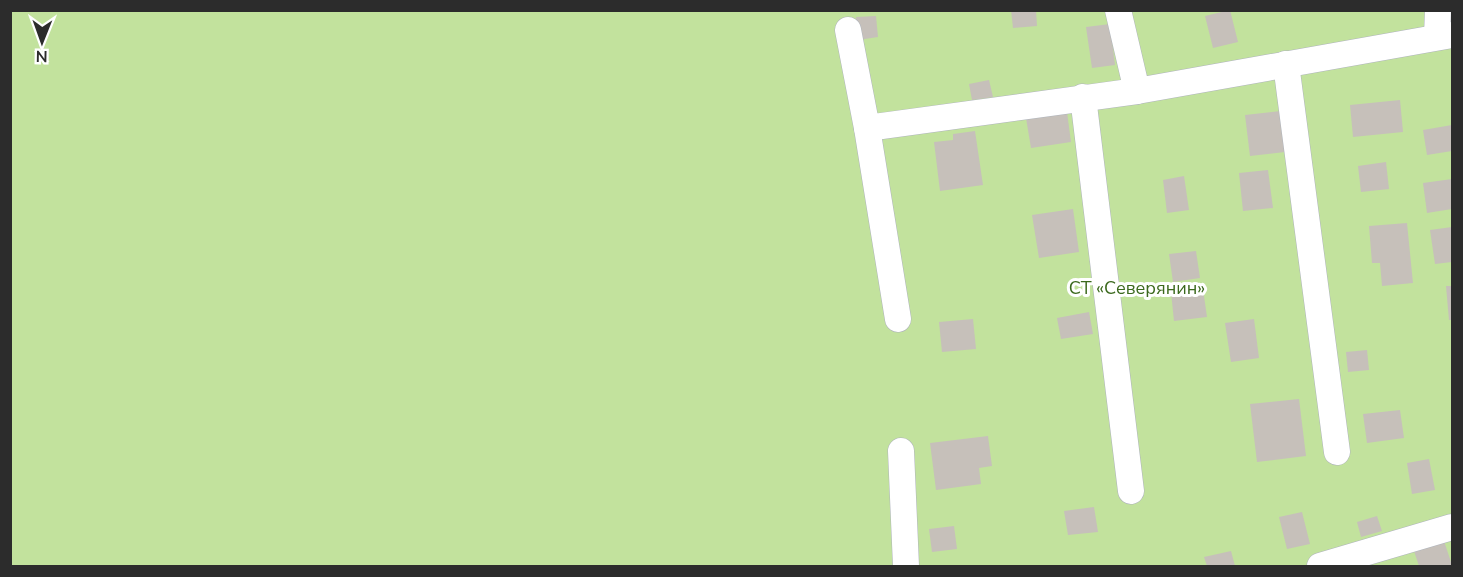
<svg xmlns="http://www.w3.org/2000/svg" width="1463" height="577" font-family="'Nunito Sans',sans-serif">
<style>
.green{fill:#c2e29d}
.building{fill:#c6c0ba}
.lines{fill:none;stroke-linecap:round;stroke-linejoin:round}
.minor-casing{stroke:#afb4bc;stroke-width:27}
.minor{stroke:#fff;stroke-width:26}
.labels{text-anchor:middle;stroke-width:6;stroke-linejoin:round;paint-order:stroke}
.park-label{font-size:18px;fill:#3b691d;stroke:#fff}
</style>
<rect width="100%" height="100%" fill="#ede5df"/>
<path class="green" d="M10 11H1452V566H11Z"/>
<g class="building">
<path d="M1011 10H1036L1037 26 1013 28Z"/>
<path d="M1230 10 1238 42 1213 48 1205 16Z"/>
<path d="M876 16 878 37 858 40 856 17Z"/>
<path d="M1110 24 1115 65 1092 68 1086 27Z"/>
<path d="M989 80 993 97 972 100 969 84Z"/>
<path d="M1400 100 1403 132 1353 137 1350 105Z"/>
<path d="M1280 111 1285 152 1250 156 1245 115Z"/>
<path d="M1067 112 1071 142 1031 148 1026 118Z"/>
<path d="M1452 125V151L1427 155 1423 130Z"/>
<path d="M975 131 983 185 940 191 934 142 953 140V134Z"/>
<path d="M1386 162 1389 189 1361 192 1358 166Z"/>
<path d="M1268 170 1273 208 1243 211 1239 173Z"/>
<path d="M1184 176 1189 210 1167 213 1163 180Z"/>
<path d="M1452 179V209L1427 213 1423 183Z"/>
<path d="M1073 209 1079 252 1039 258 1032 215Z"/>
<path d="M1407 223 1413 283 1382 286 1380 263H1372L1369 226Z"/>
<path d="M1452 227V262L1435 264 1430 230Z"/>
<path d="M1196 251 1200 278 1173 282 1169 254Z"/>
<path d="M1446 286H1452V320H1449Z"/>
<path d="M1203 289 1207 317 1174 321 1171 292Z"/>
<path d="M1089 312 1093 334 1061 339 1057 318Z"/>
<path d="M973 319 976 349 942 352 939 322Z"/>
<path d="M1254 319 1259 358 1231 362 1225 323Z"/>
<path d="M1367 350 1369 370 1348 372 1346 352Z"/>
<path d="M1299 399 1306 456 1257 462 1250 404Z"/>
<path d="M1400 410 1404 438 1367 443 1363 414Z"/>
<path d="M988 436 992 466 979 468 981 484 936 490 930 443Z"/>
<path d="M1429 459 1435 490 1412 494 1407 463Z"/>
<path d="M1094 507 1098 532 1068 535 1064 511Z"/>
<path d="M1302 512 1310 544 1287 549 1279 517Z"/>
<path d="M1377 516 1382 531 1361 537 1357 522Z"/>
<path d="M954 526 957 549 932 552 929 529Z"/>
<path d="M1444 541 1452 565 1419 566 1414 551Z"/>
<path d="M1231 551 1235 566H1207L1204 557Z"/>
</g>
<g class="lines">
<g class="minor-casing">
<g id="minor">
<path d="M1118 10 1137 91"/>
<path d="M848 30 867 128 1137 91 1452 35"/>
<path d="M1437 37 1438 10"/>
<path d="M1286 64 1337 452"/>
<path d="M1083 97 1131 491"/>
<path d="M867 128 898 319"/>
<path d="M901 451 906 566"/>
<path d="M1320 566 1452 527"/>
</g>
</g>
<use href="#minor" class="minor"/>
</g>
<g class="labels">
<g class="park-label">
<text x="1137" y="294">СТ «Северянин»</text>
</g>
</g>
<rect width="1463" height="577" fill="none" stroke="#2c2c2c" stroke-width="24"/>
<g transform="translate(42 42) rotate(181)" stroke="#ffffff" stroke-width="4.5" paint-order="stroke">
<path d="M0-4.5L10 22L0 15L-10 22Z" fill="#2c2c2c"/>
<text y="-9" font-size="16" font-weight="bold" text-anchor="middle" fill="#2c2c2c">N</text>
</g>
</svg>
